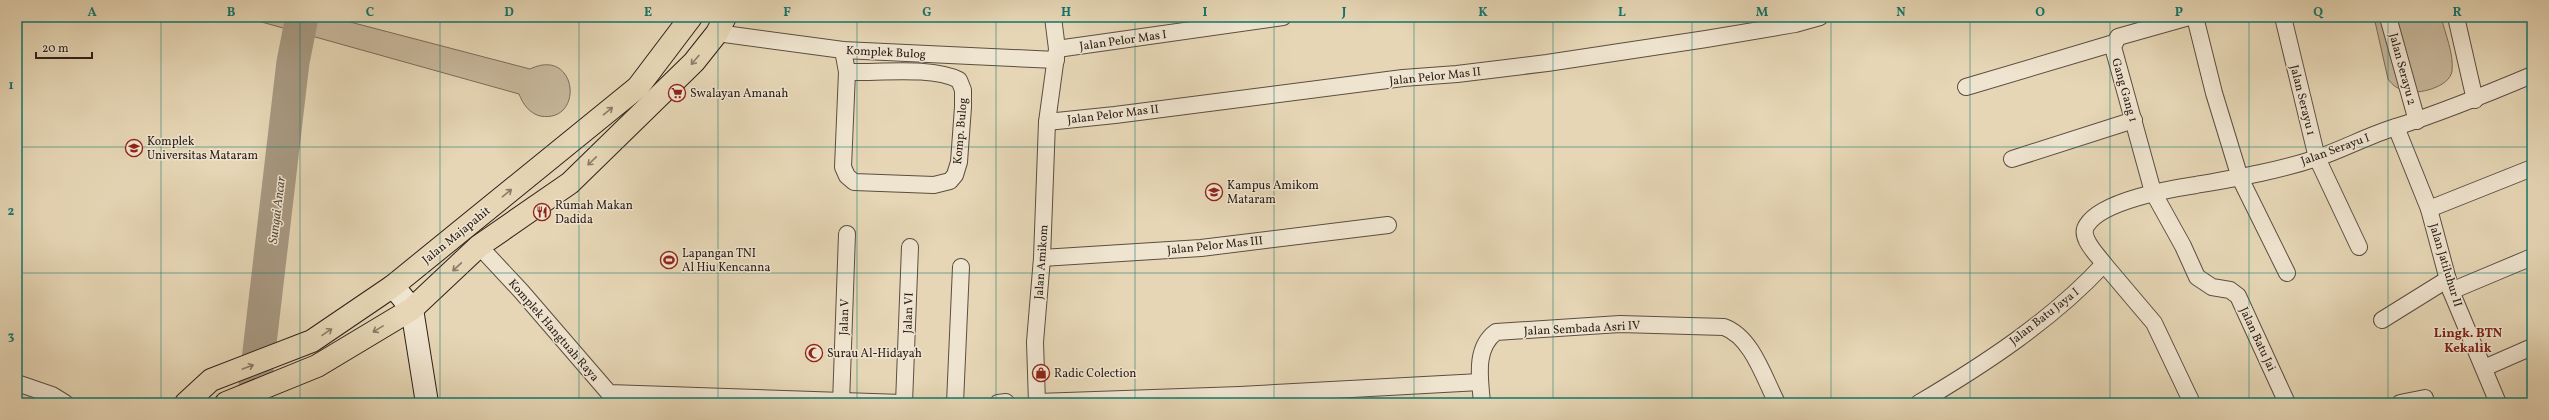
<svg xmlns="http://www.w3.org/2000/svg" width="2549" height="420" font-family="Vollkorn,serif">
<style>
.green{fill:#c7b79b;stroke:#7a6c5b}
.lines{fill:none;stroke-linecap:round;stroke-linejoin:round}
.river{stroke:#a79881;stroke-width:33}
.street-casing{stroke:#5b4e42;stroke-width:18}
.secondary-casing{stroke:#2d201b;stroke-width:24}
.primary-casing{stroke:#2d201b;stroke-width:24}
.street{stroke:#efe4cf;stroke-width:16}
.secondary{stroke:#efe4cf;stroke-width:22}
.primary{stroke:#e6d6b5;stroke-width:22}
.oneway{stroke:#8a7b68}
.grid{fill:none;stroke:#0f766e;stroke-width:1;stroke-opacity:0.55}
.labels{text-anchor:middle;stroke-width:3;stroke-linejoin:round;paint-order:stroke}
.street-label{font-size:12px;fill:#2d201b;stroke:#efe4cf}
.poi-label{font-size:12px;fill:#2d201b;stroke:#efe4cf;text-anchor:start}
.water-label{font-size:13px;font-style:italic;fill:#584a3f;stroke:#efe4cf}
.neighbourhood-label{font-size:13px;font-weight:bold;fill:#7a1f14;stroke:#efe4cf}
.neatline{fill:none;stroke:#0f766e;stroke-width:1.5}
.grid-label{font-size:13px;text-anchor:middle;font-weight:bold;fill:#0f766e}
</style>
<rect width="100%" height="100%" fill="#e6d6b5"/>
<filter id="stains"><feTurbulence type="fractalNoise" baseFrequency=".005" numOctaves="4"/><feColorMatrix values="0 0 0 0 .2 0 0 0 0 .09 0 0 0 0 .02 0 0 0 .5 -.17"/></filter>
<radialGradient id="worn" r=".72"><stop offset=".6" stop-color="#630" stop-opacity="0"/><stop offset="1" stop-color="#630" stop-opacity=".3"/></radialGradient>
<g class="green">
<path d="M256 17H331L530 69C578 46 585 124 540 116 529 113 523 104 519 94L258 21Z"/>
<path d="M2374 17H2441C2445 33 2454 54 2452 71 2450 87 2418 95 2406 91 2398 89 2393 86 2388 79Z"/>
</g>
<g class="lines">
<path class="river" d="M253 403 293 62 302 17"/>
<g class="street-casing">
<g id="street">
<path d="M2189 17 2118 37 2113 47 2153 192 2183 246 2197 277 2212 287 2230 290 2238 296 2287 403"/>
<path d="M2195 17 2214 93 2240 178 2287 273"/>
<path d="M2283 17 2317 158 2359 247"/>
<path d="M2388 17 2417 121"/>
<path d="M2456 17 2475 100"/>
<path d="M717 33 843 50 1056 60"/>
<path d="M1057 49 1283 17"/>
<path d="M843 50 847 72 843 167 847 176 854 182 934 185 950 181 955 175 959 162 963 107V90L959 80C932 66 878 73 847 72"/>
<path d="M1966 87 2114 43"/>
<path d="M1047 122 1115 115 1403 78 1457 74 1547 63 1706 39 1795 24 1820 17"/>
<path d="M2396 127 2429 209 2451 291 2498 403"/>
<path d="M2012 159 2134 120"/>
<path d="M2429 209 2532 168"/>
<path d="M479 246 521 291 609 393 902 403"/>
<path d="M1042 258 1201 248 1388 225"/>
<path d="M2104 264 2154 323 2192 403"/>
<path d="M2451 291 2532 257"/>
<path d="M2382 320 2448 279"/>
<path d="M2484 368 2532 347"/>
<path d="M17 383 52 395 65 403"/>
<path d="M1037 402 1240 395 1480 382"/>
<path d="M841 403 847 234"/>
<path d="M904 403 910 247"/>
<path d="M955 403 961 267"/>
<path d="M998 403 1006 402"/>
<path d="M1037 403 1035 342 1042 258 1047 122 1057 49 1053 17"/>
<path d="M1482 403C1480 379 1474 348 1496 332L1620 324 1724 327C1752 337 1764 378 1777 403"/>
<path d="M1919 403C1985 364 2052 320 2104 264 2097 254 2078 237 2087 225 2102 201 2169 189 2196 185 2236 178 2278 171 2317 158 2344 149 2369 135 2396 127 2443 112 2487 94 2532 75"/>
<path d="M2400 403 2425 398"/>
</g>
</g>
<g class="secondary-casing">
<path id="secondary" d="M393 286 412 309 427 403"/>
</g>
<g class="primary-casing">
<g id="primary">
<path d="M186 403 211 380 312 341 393 286 638 87 691 17"/>
<path d="M226 403 317 366 412 309 479 246 570 183 694 62 717 33 725 17"/>
</g>
</g>
<use href="#street" class="street"/>
<use href="#secondary" class="secondary"/>
<use href="#primary" class="primary"/>
</g>
<defs><path id="oneway-shaft" d="M-6 0H5M1.5-3L5.5 0L1.5 3" fill="none" stroke-width="1.6" stroke-linecap="round" stroke-linejoin="round"/></defs>
<g class="oneway">
<use href="#oneway-shaft" transform="translate(695 60) rotate(130)"/>
<use href="#oneway-shaft" transform="translate(608 111) rotate(-39)"/>
<use href="#oneway-shaft" transform="translate(592 161) rotate(136)"/>
<use href="#oneway-shaft" transform="translate(507 193) rotate(-39)"/>
<use href="#oneway-shaft" transform="translate(457 267) rotate(137)"/>
<use href="#oneway-shaft" transform="translate(378 329) rotate(149)"/>
<use href="#oneway-shaft" transform="translate(327 332) rotate(-34)"/>
<use href="#oneway-shaft" transform="translate(248 367) rotate(-20)"/>
</g>
<path class="grid" d="M161 17V403M300 17V403M440 17V403M579 17V403M718 17V403M857 17V403M996 17V403M1135 17V403M1274 17V403M1414 17V403M1553 17V403M1692 17V403M1831 17V403M1970 17V403M2110 17V403M2249 17V403M2388 17V403M17 147H2532M17 273H2532"/>
<defs>
<g id="supermarket-ring" transform="scale(0.9)"><circle r="9.5" fill="#efe4cf" stroke="#8f2418" stroke-width="1.5"/><path d="M-6-5.5h2.5l.6 2H6L4.5 2H-2.5L-4.4-4H-6ZM-1.5 3.2a1.3 1.3 0 1 0 .1 0ZM3 3.2a1.3 1.3 0 1 0 .1 0Z" fill="#8f2418"/></g>
<g id="university-ring" transform="scale(0.9)"><circle r="9.5" fill="#efe4cf" stroke="#8f2418" stroke-width="1.5"/><path d="M0-5L7-2L0 1L-7-2ZM-4 1L0 2.5L4 1V4Q0 6-4 4Z" fill="#8f2418"/></g>
<g id="restaurant-ring" transform="scale(0.9)"><circle r="9.5" fill="#efe4cf" stroke="#8f2418" stroke-width="1.5"/><path d="M-5-6h1v4h1v-4h1v4h1v-4h1v5L-1.5 .5V6h-2V.5L-5-1ZM5-6V6H3V1.5H1.5Q1.5-4 5-6Z" fill="#8f2418"/></g>
<g id="stadium-ring" transform="scale(0.9)"><circle r="9.5" fill="#efe4cf" stroke="#8f2418" stroke-width="1.5"/><path d="M0-5a6.5 5 0 1 0 0 10a6.5 5 0 1 0 0-10ZM-3.5-1.8h7v3.6h-7Z" fill="#8f2418"/></g>
<g id="mosque-ring" transform="scale(0.9)"><circle r="9.5" fill="#efe4cf" stroke="#8f2418" stroke-width="1.5"/><path d="M3.5-4.9A6 6 0 1 0 3.5 4.9A5 5 0 1 1 3.5-4.9Z" fill="#8f2418"/></g>
<g id="shop-ring" transform="scale(0.9)"><circle r="9.5" fill="#efe4cf" stroke="#8f2418" stroke-width="1.5"/><path d="M-5-2.5h2.3a2.7 3.5 0 0 1 5.4 0H5L5.5 6h-11ZM-1.5-2.5h3a1.5 2.3 0 0 0-3 0Z" fill="#8f2418"/></g>
</defs>
<g fill-rule="evenodd">
<use href="#supermarket-ring" x="677" y="93"/>
<use href="#university-ring" x="134" y="148"/>
<use href="#university-ring" x="1214" y="192"/>
<use href="#restaurant-ring" x="542" y="212"/>
<use href="#stadium-ring" x="669" y="260"/>
<use href="#mosque-ring" x="814" y="353"/>
<use href="#shop-ring" x="1041" y="373"/>
</g>
<g class="labels">
<g class="street-label">
<text transform="translate(1123 40) rotate(-8)" y="4">Jalan Pelor Mas I</text>
<text transform="translate(886 52) rotate(3)" y="4">Komplek Bulog</text>
<text transform="translate(2403 69) rotate(75)" y="4">Jalan Serayu 2</text>
<text transform="translate(1435 76) rotate(-6)" y="4">Jalan Pelor Mas II</text>
<text transform="translate(2125 90) rotate(74)" y="4">Gang Gang 1</text>
<text transform="translate(2303 100) rotate(76)" y="4">Jalan Serayu 1</text>
<text transform="translate(1113 114) rotate(-7)" y="4">Jalan Pelor Mas II</text>
<text transform="translate(960 131) rotate(-85)" y="4">Komp. Bulog</text>
<text transform="translate(2335 149) rotate(-20)" y="4">Jalan Serayu I</text>
<text transform="translate(456 235) rotate(-39)" y="4">Jalan Majapahit</text>
<text transform="translate(1215 245) rotate(-6)" y="4">Jalan Pelor Mas III</text>
<text transform="translate(1041 262) rotate(-86)" y="4">Jalan Amikom</text>
<text transform="translate(2446 265) rotate(73)" y="4">Jalan Jatiluhur II</text>
<text transform="translate(908 313) rotate(-88)" y="4">Jalan VI</text>
<text transform="translate(2044 316) rotate(-38)" y="4">Jalan Batu Jaya I</text>
<text transform="translate(844 317) rotate(-88)" y="4">Jalan V</text>
<text transform="translate(1582 328) rotate(-3)" y="4">Jalan Sembada Asri IV</text>
<text transform="translate(554 330) rotate(49)" y="4">Komplek Hangtuah Raya</text>
<text transform="translate(2258 339) rotate(65)" y="4">Jalan Batu Jai</text>
</g>
<g class="poi-label">
<text x="690" y="97">Swalayan Amanah</text>
<text x="147" y="145">Komplek<tspan x="147" dy="14">Universitas Mataram</tspan></text>
<text x="1227" y="189">Kampus Amikom<tspan x="1227" dy="14">Mataram</tspan></text>
<text x="555" y="209">Rumah Makan<tspan x="555" dy="14">Dadida</tspan></text>
<text x="682" y="257">Lapangan TNI<tspan x="682" dy="14">Al Hiu Kencanna</tspan></text>
<text x="827" y="357">Surau Al-Hidayah</text>
<text x="1054" y="377">Radic Colection</text>
</g>
<g class="water-label">
<text transform="translate(276 210) rotate(-83)" y="5">Sungai Ancar</text>
</g>
<g class="neighbourhood-label">
<text x="2468" y="337">Lingk. BTN<tspan x="2468" dy="15">Kekalik</tspan></text>
</g>
</g>
<rect width="2549" height="420" fill="none" stroke="#e6d6b5" stroke-width="44"/>
<path d="M36 52v6h56v-6" fill="none" stroke="#2d201b" stroke-width="2"/>
<text x="42" y="52" font-size="12" fill="#2d201b" stroke="#efe4cf" stroke-width="3" paint-order="stroke">20 m</text>
<rect x="22" y="22" width="2505" height="376" class="neatline"/>
<g class="grid-label">
<text x="92" y="16">A</text>
<text x="231" y="16">B</text>
<text x="370" y="16">C</text>
<text x="509" y="16">D</text>
<text x="648" y="16">E</text>
<text x="787" y="16">F</text>
<text x="927" y="16">G</text>
<text x="1066" y="16">H</text>
<text x="1205" y="16">I</text>
<text x="1344" y="16">J</text>
<text x="1483" y="16">K</text>
<text x="1622" y="16">L</text>
<text x="1762" y="16">M</text>
<text x="1901" y="16">N</text>
<text x="2040" y="16">O</text>
<text x="2179" y="16">P</text>
<text x="2318" y="16">Q</text>
<text x="2457" y="16">R</text>
<text x="11" y="89">1</text>
<text x="11" y="215">2</text>
<text x="11" y="340">3</text>
</g>
<rect width="100%" height="100%" filter="url(#stains)"/>
<rect width="100%" height="100%" fill="url(#worn)"/>
</svg>
